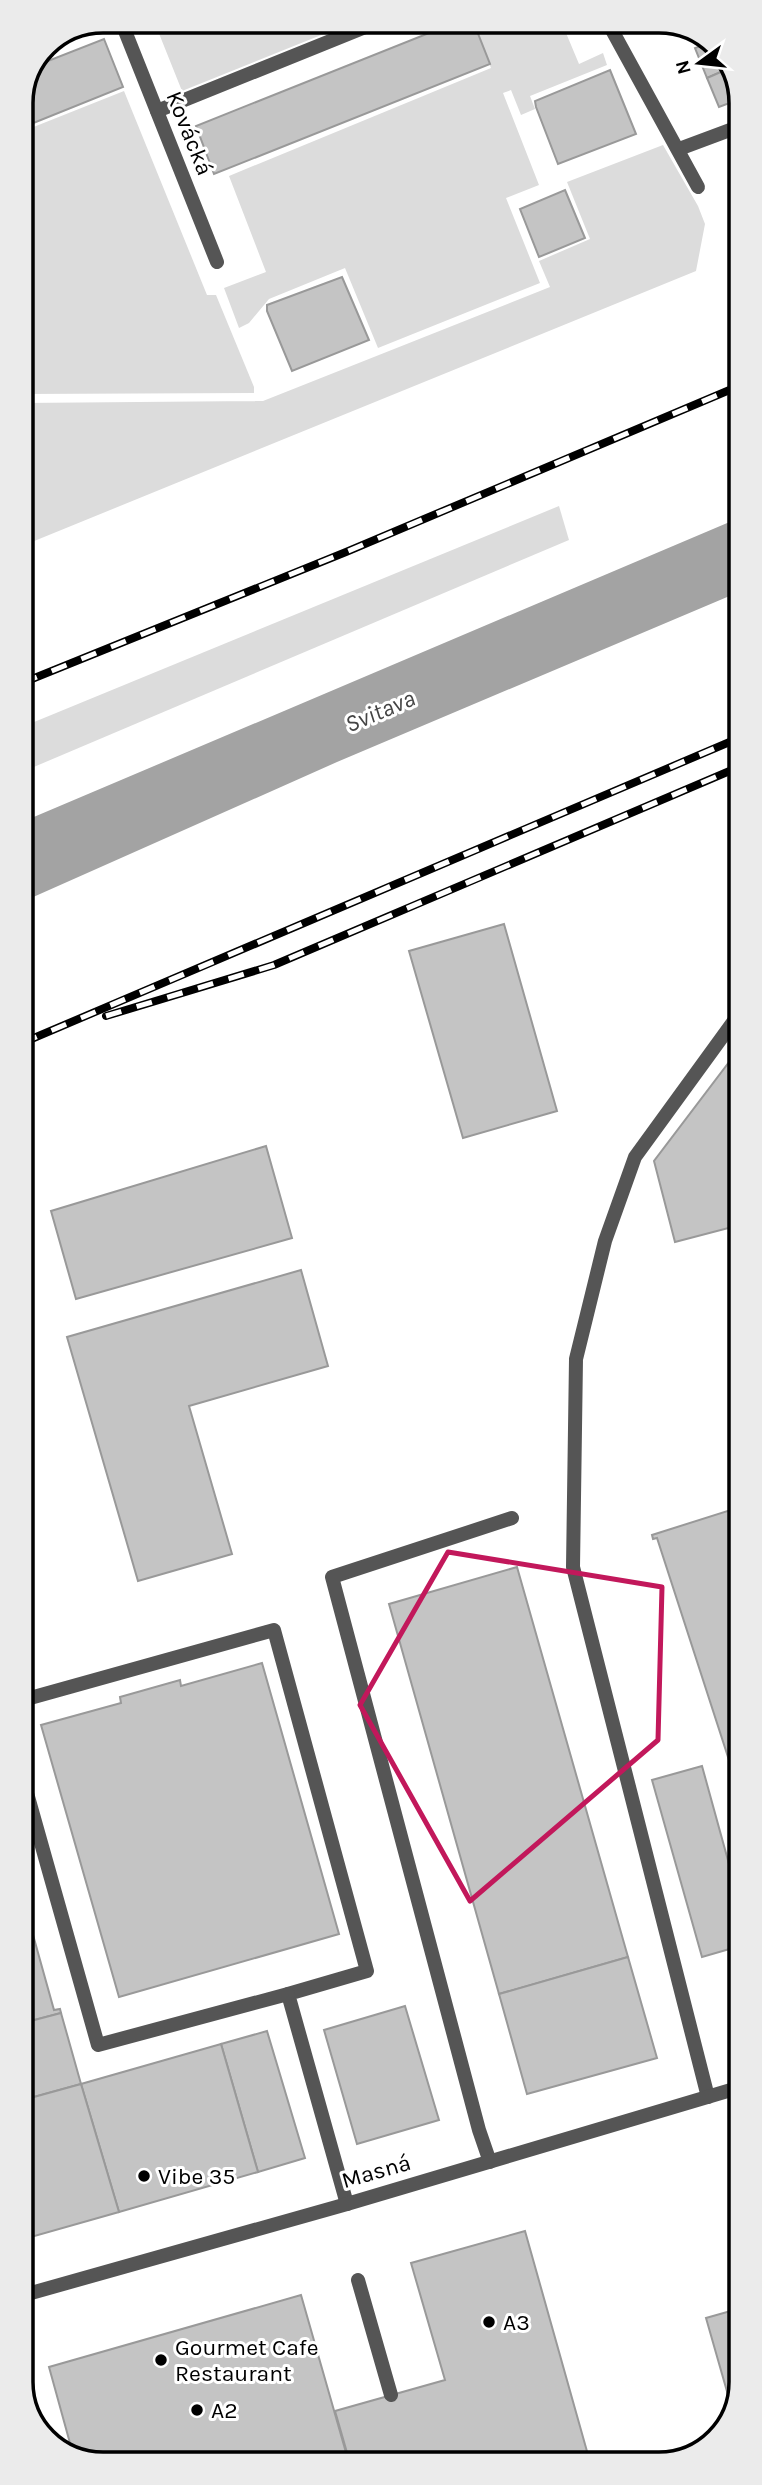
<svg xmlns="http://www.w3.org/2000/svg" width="762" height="2485" font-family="Karla,sans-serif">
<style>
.green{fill:#dcdcdc}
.water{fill:#a3a3a3}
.building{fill:#c4c4c4;stroke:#999;stroke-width:2}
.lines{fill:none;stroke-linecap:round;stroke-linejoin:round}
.service{stroke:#555;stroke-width:14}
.minor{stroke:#555;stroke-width:14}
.rail-casing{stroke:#000;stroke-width:8}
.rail{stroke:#fff;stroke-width:5;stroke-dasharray:16;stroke-linecap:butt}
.marked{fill:none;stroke:#c2185b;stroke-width:5;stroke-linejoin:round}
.poi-dot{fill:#000;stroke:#fff;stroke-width:2.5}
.labels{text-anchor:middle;stroke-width:6;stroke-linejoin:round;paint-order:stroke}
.street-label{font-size:23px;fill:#000;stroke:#fff}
.poi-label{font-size:23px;fill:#000;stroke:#fff;text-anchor:start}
.water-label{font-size:24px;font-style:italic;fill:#444;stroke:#fff}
.rim{fill:none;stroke:#000;stroke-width:3.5}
</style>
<rect width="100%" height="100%" fill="#fff"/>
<g class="green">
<path d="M154 21H356L182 91Z"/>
<path d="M473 21H561L579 64 603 53 607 65 530 96 535 109 521 115 511 90 503 93 539 185 506 198 540 283 378 348 345 268 269 299 249 323 239 328 224 288 266 272 229 176 491 68Z"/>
<path d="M124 91 207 295H216L254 387V393L21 394V132Z"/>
<path d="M663 145 698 206 705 224 696 271 22 546 21 403 263 401 550 287 539 261 590 239 567 182Z"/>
<path d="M559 506 569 540 22 772V727Z"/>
</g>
<path class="water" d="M739 518V592L337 762 22 902V822Z"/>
<g class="building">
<path d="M459 21H473L490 64 214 174 196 126Z"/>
<path d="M104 39 123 87 21 128V98L35 66Z"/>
<path d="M713 41 730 69 723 71Z"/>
<path d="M712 42 723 71 707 78 695 48Z"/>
<path d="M730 69 738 82V99L735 101 723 71Z"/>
<path d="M610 70 636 134 558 164 536 107 535 101Z"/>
<path d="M723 71 735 101 719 107 707 78Z"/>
<path d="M565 190 585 238 539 257 520 209Z"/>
<path d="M342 277 369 340 292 371 267 311V305Z"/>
<path d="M504 924 557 1111 463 1138 409 951Z"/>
<path d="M739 1049 740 1225 675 1242 654 1161Z"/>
<path d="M266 1146 292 1238 76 1299 51 1211Z"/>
<path d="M301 1270 328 1366 189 1406 232 1554 138 1581 67 1337Z"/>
<path d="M740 1507V1794L657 1538 653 1539 652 1535Z"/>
<path d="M517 1567 628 1957 499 1994 389 1604Z"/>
<path d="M262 1663 339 1934 119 1997 41 1725 121 1703 120 1697 180 1680 181 1686Z"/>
<path d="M702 1766 740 1904V1946L702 1957 652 1780Z"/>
<path d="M23 1899 54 2010 60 2009 61 2013 23 2023Z"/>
<path d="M628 1957 657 2058 527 2094 499 1994Z"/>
<path d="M405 2006 439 2120 357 2144 324 2030Z"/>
<path d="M61 2013 81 2084 23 2100V2023Z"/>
<path d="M267 2031 305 2158 258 2172 221 2044Z"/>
<path d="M221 2044 258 2172 119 2212 81 2084Z"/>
<path d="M81 2084 119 2212 24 2239 23 2100Z"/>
<path d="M525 2231 590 2462H469L468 2460 459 2462 350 2463 335 2411 445 2380 411 2263Z"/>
<path d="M301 2295 349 2463 97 2464 73 2454 49 2367Z"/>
<path d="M741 2308V2383L732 2409 706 2318Z"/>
</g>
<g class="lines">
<g class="service">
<path d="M157 111 380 21"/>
<path d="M679 149 738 127"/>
<path d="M23 1700 274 1630 367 1971 288 1994 347 2204"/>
<path d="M23 1779 98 2045 288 1994"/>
<path d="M708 2097 573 1567 576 1359 605 1241 635 1157 739 1014"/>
<path d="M490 2162 479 2130 332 1577 512 1518"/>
<path d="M358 2280 391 2395"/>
</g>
<g class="minor">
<path d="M121 21 217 262"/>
<path d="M607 21 698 187"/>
<path d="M24 2295 347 2204 741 2087"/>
</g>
<g class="rail-casing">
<g id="rail">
<path d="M22 683 346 552 739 386"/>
<path d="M106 1016 274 965 739 767"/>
<path d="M22 1043 739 738"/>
</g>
</g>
<use href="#rail" class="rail"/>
</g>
<path class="marked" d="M448 1552 662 1587 658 1740 470 1901 360 1705Z"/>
<g class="poi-dot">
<circle cx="144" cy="2176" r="7"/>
<circle cx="489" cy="2322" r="7"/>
<circle cx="161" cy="2360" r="7"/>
<circle cx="197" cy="2410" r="7"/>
</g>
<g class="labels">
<g class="street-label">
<text transform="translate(190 133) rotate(68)" y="8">Kovácká</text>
<text transform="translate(376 2171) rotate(-16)" y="8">Masná</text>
</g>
<g class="poi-label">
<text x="158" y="2184">Vibe 35</text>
<text x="503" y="2330">A3</text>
<text x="175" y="2355">Gourmet Cafe<tspan x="175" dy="26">Restaurant</tspan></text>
<text x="211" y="2418">A2</text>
</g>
<g class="water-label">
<text transform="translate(380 711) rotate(-23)" y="8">Svitava</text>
</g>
</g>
<path d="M0 0H762V2485H0ZM103 33H659A70 70 0 0 1 729 103V2382A70 70 0 0 1 659 2452H103A70 70 0 0 1 33 2382V103A70 70 0 0 1 103 33Z" fill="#ebebeb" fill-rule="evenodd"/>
<path class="rim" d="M103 33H659A70 70 0 0 1 729 103V2382A70 70 0 0 1 659 2452H103A70 70 0 0 1 33 2382V103A70 70 0 0 1 103 33Z"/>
<g transform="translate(699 63) rotate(255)" stroke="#ffffff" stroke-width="5" paint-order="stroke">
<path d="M0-5L12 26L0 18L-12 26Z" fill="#000000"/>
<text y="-10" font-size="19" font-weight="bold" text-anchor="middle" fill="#000000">N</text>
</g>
</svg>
